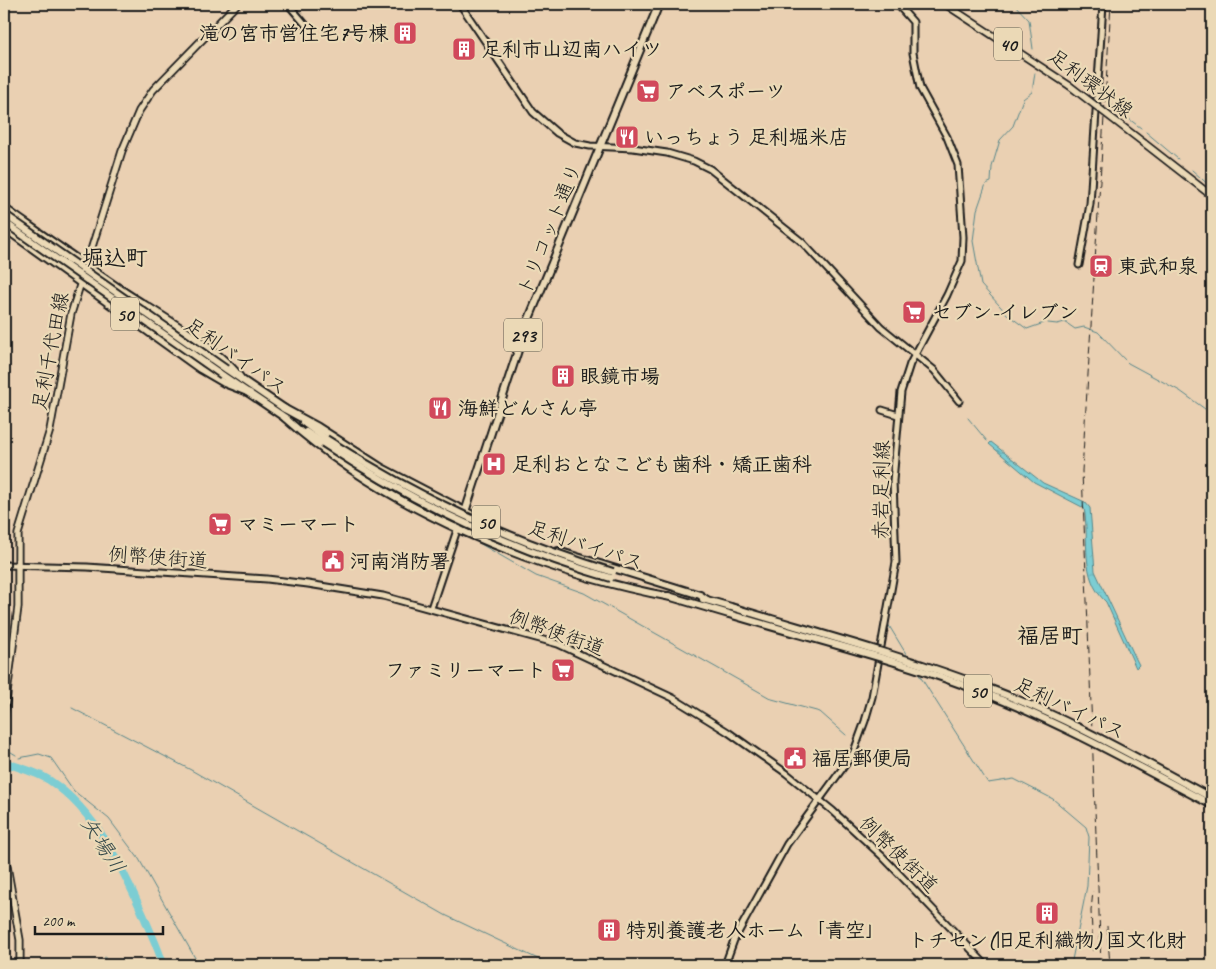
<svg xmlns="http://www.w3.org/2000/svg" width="1216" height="969" font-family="Caveat,'Klee One',sans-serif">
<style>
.water{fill:url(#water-ripples);stroke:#56868a}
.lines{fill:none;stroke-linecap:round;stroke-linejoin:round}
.stream{stroke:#56868a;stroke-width:1}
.river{stroke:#7ccdd3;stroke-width:8}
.secondary-casing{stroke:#1c1c1c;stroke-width:9}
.primary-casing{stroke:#1c1c1c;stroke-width:9}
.highway-casing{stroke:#1c1c1c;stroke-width:10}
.secondary{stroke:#ebd9b6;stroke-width:5}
.primary{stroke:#ebd9b6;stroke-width:5.5}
.highway{stroke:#ebd9b6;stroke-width:6}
.rail{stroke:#1c1c1c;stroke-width:1;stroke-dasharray:8 4;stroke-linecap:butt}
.primary-bridge-casing{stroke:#1c1c1c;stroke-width:9;stroke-linecap:butt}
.highway-bridge-casing{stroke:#1c1c1c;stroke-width:10;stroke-linecap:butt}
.primary-bridge{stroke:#ebd9b6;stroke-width:5.5}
.highway-bridge{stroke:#ebd9b6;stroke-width:6}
.labels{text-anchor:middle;stroke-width:4.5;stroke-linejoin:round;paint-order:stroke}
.shield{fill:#ebd9b6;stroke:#5a554a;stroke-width:1}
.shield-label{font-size:19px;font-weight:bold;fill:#1c1c1c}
.poi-label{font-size:20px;font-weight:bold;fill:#1c1c1c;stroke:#ebd9b6;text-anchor:start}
.street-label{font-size:20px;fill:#1c1c1c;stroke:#ebd9b6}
.water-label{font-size:21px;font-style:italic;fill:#34484a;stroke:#ebd9b6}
.quarter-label{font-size:22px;font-weight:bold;fill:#1c1c1c;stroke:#ebd9b6}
</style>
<defs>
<pattern id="water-ripples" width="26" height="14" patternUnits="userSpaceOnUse" patternTransform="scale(1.25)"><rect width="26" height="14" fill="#7ccdd3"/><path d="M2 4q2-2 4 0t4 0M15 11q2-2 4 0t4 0" fill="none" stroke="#6bafb5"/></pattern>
</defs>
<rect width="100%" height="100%" fill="#ead0b2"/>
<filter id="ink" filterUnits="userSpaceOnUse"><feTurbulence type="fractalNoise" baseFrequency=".02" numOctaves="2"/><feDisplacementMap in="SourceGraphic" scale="10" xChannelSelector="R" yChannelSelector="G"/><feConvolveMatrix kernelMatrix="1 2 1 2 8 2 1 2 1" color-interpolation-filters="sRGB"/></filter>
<g filter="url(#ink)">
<path class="water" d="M991 442 1043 483 1085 502 1090 508 1095 571 1136 659 1139 665 1136 668 1106 602C1079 577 1090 540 1084 508L1034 482 989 444Z"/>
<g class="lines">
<g class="stream">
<path d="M1014 4 1029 20 1033 49"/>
<path d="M1035 73 1032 92 1023 99 1013 126 1000 140 992 167 991 182 986 184 977 210 973 241 981 285 1008 315 1027 329 1044 323"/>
<path d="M1111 105 1120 111"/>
<path d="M1125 116 1141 128"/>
<path d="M1146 132 1178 159"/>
<path d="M1192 170 1212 188"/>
<path d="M4 236 11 242 4 261"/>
<path d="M1048 323 1057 324 1065 322 1075 329 1084 327 1098 332 1128 363 1180 391 1212 414"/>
<path d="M968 418 987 441"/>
<path d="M472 539 536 576 584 593 772 699 820 712 846 735"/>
<path d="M888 624 908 657"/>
<path d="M918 673 988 783 1014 779 1053 799 1086 827 1089 837 1087 886 1071 965"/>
<path d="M72 708 191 770 445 915 540 960 558 965"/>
<path d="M6 749 16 755"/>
<path d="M19 758 39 754 51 758 74 791 109 819 139 859 199 965"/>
<path d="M104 965 105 957"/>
</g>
<path class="river" d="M4 762C19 768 35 771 49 780 97 812 123 869 145 919 151 934 159 949 163 965"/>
<g class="secondary-casing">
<g id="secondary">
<path d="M288 4 305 24"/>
<path d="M460 4 533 112 557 133 575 143 590 146 633 148 667 153 694 161 710 169 802 242 881 327 934 370 959 401"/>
<path d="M1079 265 1090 204 1103 4"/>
<path d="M882 410 898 415"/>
<path d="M4 565 87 567 267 579 308 584 383 596 558 644 673 698 728 732 786 773 833 811 882 856 986 965"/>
<path d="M431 608 458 527"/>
<path d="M725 965 734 940 787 844 853 754 865 721 872 697 896 562 893 481 901 392 910 364 947 295 962 261 963 237 958 165 947 137 920 88 913 53V22L897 4"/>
</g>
</g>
<g class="primary-casing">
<g id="primary">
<path d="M945 4 1070 86"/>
<path d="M1144 143 1212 196"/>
<path d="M4 717 18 607V534L50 430 71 314 122 151 139 111 153 90 237 4"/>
<path d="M4 849 20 940V965"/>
</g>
</g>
<g class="highway-casing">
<g id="highway">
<path d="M4 208C44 236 85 265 126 293 158 314 221 349 242 380"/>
<path d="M4 228 200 369 224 383 250 393"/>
<path d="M226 369 285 409"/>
<path d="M222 375 287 419"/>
<path d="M283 408 318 427 382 468 482 520"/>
<path d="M285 418C387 510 537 572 671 597"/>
<path d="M303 422 326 439"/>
<path d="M306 432 323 443"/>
<path d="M458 527 465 512 526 326 659 4"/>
<path d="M558 551 700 595 707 600"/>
<path d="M668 596 729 614"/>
<path d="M703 599 731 607"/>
</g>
</g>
<use href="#secondary" class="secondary"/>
<use href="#primary" class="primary"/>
<use href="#highway" class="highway"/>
<g class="rail">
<path d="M1107 926 1110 965"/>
<path d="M1093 951 1091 911 1093 891"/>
<path d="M1101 965 1082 471 1111 4"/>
</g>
<g class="primary-bridge-casing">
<path id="primary-bridge" d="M1070 86 1144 143"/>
</g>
<g class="highway-bridge-casing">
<g id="highway-bridge">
<path d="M4 214 226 369"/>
<path d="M4 222 222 375"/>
<path d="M326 439C418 498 509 540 613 572"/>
<path d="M323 443C413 503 507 548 611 578"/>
<path d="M731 607C817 633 904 656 988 688 1066 717 1139 759 1212 798"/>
<path d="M729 614C815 640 904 661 987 694 1065 725 1138 766 1212 805"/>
</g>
</g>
<use href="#primary-bridge" class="primary-bridge"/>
<use href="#highway-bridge" class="highway-bridge"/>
</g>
</g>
<defs>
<g id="building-square" transform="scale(1.25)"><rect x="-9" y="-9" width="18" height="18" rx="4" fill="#d1495b" stroke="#ebd9b6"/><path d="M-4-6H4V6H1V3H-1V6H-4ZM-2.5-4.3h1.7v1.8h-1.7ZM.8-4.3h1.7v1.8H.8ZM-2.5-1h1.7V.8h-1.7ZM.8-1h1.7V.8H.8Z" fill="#fff"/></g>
<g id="supermarket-square" transform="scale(1.25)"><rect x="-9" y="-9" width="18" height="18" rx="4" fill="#d1495b" stroke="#ebd9b6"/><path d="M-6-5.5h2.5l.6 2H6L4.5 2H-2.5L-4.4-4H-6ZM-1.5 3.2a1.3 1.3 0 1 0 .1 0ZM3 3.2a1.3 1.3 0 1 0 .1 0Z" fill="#fff"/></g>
<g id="restaurant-square" transform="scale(1.25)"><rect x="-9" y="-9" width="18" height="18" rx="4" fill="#d1495b" stroke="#ebd9b6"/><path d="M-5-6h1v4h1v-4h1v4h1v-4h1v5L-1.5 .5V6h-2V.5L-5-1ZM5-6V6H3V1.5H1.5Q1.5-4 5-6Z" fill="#fff"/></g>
<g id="station-square" transform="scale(1.25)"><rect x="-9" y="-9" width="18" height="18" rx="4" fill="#d1495b" stroke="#ebd9b6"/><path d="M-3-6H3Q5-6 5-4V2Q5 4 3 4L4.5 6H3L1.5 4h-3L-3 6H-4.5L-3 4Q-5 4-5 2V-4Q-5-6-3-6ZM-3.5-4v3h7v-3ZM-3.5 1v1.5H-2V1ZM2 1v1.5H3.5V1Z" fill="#fff"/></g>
<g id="hospital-square" transform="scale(1.25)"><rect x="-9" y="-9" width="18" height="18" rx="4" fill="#d1495b" stroke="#ebd9b6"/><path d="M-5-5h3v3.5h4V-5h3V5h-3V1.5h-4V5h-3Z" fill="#fff"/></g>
<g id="civic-square" transform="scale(1.25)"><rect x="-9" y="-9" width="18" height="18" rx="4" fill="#d1495b" stroke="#ebd9b6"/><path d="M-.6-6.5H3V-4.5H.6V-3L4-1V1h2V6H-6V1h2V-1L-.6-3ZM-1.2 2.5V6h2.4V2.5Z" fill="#fff"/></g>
</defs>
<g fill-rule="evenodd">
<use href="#building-square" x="405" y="33"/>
<use href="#building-square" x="464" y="49"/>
<use href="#supermarket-square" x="648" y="91"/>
<use href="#restaurant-square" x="627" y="137"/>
<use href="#station-square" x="1101" y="266"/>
<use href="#supermarket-square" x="914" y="312"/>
<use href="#building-square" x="563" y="376"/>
<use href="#restaurant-square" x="440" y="408"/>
<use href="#hospital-square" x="494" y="464"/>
<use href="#supermarket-square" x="220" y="524"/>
<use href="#civic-square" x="333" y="561"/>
<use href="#supermarket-square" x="563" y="670"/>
<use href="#civic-square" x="795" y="758"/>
<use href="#building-square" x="1047" y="913"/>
<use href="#building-square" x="609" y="930"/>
</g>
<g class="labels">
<g class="shield">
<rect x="994" y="27.5" width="28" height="33" rx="4"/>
<rect x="111" y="297.5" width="28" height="33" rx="4"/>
<rect x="504" y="318.5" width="38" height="33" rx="4"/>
<rect x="472" y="505.5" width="28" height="33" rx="4"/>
<rect x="964" y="674.5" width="28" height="33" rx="4"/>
</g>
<g class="shield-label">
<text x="1008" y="51">40</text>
<text x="125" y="321">50</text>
<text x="523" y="342">293</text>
<text x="486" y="529">50</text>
<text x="978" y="698">50</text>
</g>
<g class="poi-label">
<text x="388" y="40" text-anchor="end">滝の宮市営住宅7号棟</text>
<text x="482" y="56">足利市山辺南ハイツ</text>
<text x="666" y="98">アベスポーツ</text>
<text x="644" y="144">いっちょう 足利堀米店</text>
<text x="1118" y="273">東武和泉</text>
<text x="932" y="319">セブン-イレブン</text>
<text x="580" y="383">眼鏡市場</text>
<text x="458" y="415">海鮮どんさん亭</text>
<text x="512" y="471">足利おとなこども歯科・矯正歯科</text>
<text x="238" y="531">マミーマート</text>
<text x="350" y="568">河南消防署</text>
<text x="546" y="677" text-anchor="end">ファミリーマート</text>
<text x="812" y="765">福居郵便局</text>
<text x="626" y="937">特別養護老人ホーム「青空」</text>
<text x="1047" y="947" text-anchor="middle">トチセン(旧足利織物) 国文化財</text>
</g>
<g class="street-label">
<text transform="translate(1091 83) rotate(37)" y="7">足利環状線</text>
<text transform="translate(549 229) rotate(-68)" y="7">トリコット通り</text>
<text transform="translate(50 351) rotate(-79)" y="7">足利千代田線</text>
<text transform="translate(236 356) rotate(35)" y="7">足利バイパス</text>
<text transform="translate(881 490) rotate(-89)" y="7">赤岩足利線</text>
<text transform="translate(586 545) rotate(18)" y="7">足利バイパス</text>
<text transform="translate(158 557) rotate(4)" y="7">例幣使街道</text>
<text transform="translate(557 632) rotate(20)" y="7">例幣使街道</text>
<text transform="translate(1070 708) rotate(25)" y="7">足利バイパス</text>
<text transform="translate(899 854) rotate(44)" y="7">例幣使街道</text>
</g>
<g class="water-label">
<text transform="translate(103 845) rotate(57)" y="7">矢場川</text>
</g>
<g class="quarter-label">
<text x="115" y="265">堀込町</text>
<text x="1050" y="643">福居町</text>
</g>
</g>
<rect width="1216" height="969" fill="none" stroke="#ebd9b6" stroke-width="20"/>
<rect x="10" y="10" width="1196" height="949" fill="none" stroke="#1c1c1c" stroke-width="2" filter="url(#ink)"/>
<path d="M35 926v8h128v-8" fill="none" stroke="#1c1c1c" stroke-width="2.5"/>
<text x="42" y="926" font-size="15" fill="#1c1c1c" stroke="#ebd9b6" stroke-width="4" paint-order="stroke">200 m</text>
</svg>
